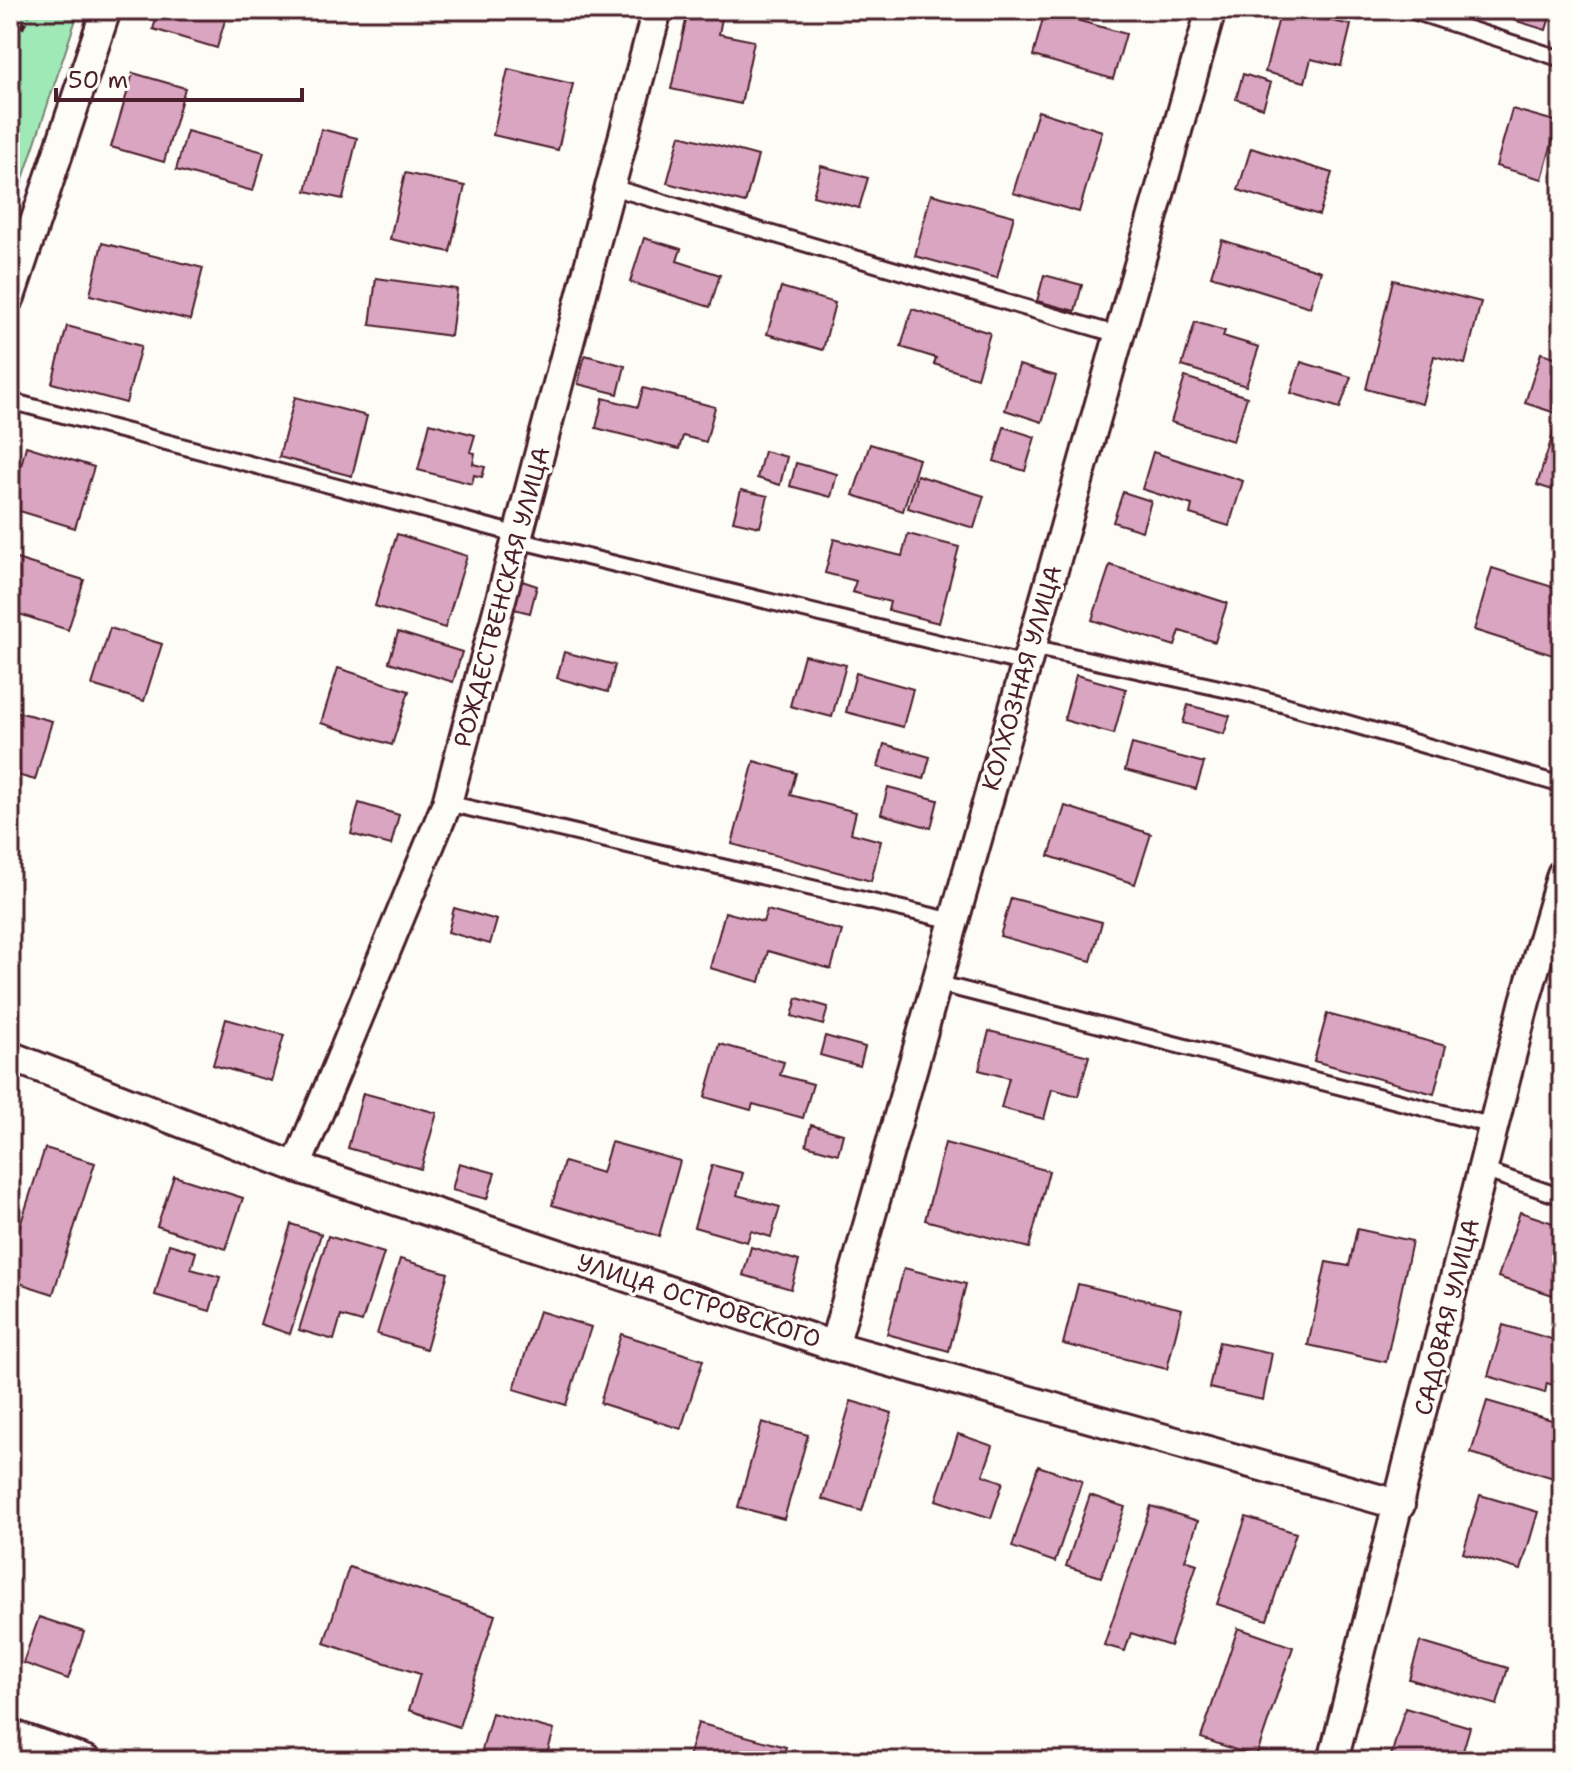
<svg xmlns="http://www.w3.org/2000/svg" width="1572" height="1771" font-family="'Shantell Sans',sans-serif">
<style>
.green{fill:#9fe9b7;stroke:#748471;stroke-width:2}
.building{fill:#d9a5c0;stroke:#4a1f2b;stroke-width:2}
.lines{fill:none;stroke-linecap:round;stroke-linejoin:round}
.lane-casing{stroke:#4a1f2b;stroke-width:20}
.street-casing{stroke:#4a1f2b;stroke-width:34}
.path{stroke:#4a1f2b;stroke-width:5;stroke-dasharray:8 6;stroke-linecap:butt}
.lane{stroke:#fdfcf7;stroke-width:14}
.street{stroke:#fdfcf7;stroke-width:28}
.labels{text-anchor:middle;stroke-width:7;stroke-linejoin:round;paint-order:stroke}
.street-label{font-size:24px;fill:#4a1f2b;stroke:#fdfcf7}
</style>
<rect width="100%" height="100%" fill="#fdfcf7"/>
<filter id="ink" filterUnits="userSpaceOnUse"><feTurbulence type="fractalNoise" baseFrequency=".0125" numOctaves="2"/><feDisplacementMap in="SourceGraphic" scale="16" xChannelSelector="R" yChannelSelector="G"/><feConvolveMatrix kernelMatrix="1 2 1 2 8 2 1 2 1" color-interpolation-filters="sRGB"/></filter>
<g filter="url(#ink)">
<path class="green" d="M10 10H79L10 218Z"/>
<g class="building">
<path d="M159 10H228L217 48 153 29Z"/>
<path d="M1281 10 1351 25 1341 66 1311 59 1305 82 1265 72Z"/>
<path d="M1481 10H1552L1546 30Z"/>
<path d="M688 11 722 18 719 34 754 41 741 104 671 89Z"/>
<path d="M1045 11 1126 34 1113 79 1033 56Z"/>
<path d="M508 69 573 84 558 150 493 135Z"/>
<path d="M133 73 185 88 164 162 111 147Z"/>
<path d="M1243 74 1271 83 1263 108 1236 99Z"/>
<path d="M1512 109 1558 122 1542 179 1496 166Z"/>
<path d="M1038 111 1102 131 1079 212 1013 193Z"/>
<path d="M321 129 357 138 343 199 306 191Z"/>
<path d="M187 131 264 152 253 191 176 170Z"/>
<path d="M680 135 758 156 745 203 667 183Z"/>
<path d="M1251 148 1332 173 1319 215 1238 190Z"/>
<path d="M821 166 868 178 859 208 813 196Z"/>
<path d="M405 173 465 186 450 252 390 239Z"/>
<path d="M931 194 1014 216 997 278 915 256Z"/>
<path d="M644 238 681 249 677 261 720 275 710 307 630 282Z"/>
<path d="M1222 240 1321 271 1310 307 1211 276Z"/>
<path d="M102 243 203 268 190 320 90 295Z"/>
<path d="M1044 275 1082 285 1075 311 1037 301Z"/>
<path d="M376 278 457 289 451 336 370 325Z"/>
<path d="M1393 280 1481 302 1465 364 1434 356 1422 404 1366 389Z"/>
<path d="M781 287 835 303 823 350 767 334Z"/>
<path d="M912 309 990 333 977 378 934 364 936 358 901 347Z"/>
<path d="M1195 322 1225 331 1223 336 1259 347 1246 386 1182 366Z"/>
<path d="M67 326 141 346 126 403 52 383Z"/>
<path d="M1541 353 1562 359V415L1525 403Z"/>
<path d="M585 355 625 366 618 394 578 384Z"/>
<path d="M1301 362 1351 377 1340 408 1291 393Z"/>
<path d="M1019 365 1056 376 1042 422 1005 410Z"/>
<path d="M1185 377 1247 397 1233 441 1171 422Z"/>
<path d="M643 388 715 407 706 442 683 436 679 449 596 428 603 398 638 407Z"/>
<path d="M295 397 367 416 352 476 279 457Z"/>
<path d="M430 423 475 435 470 452 475 453 473 464 485 467 482 477 474 475 472 484 418 470Z"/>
<path d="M1004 427 1035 437 1025 471 994 461Z"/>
<path d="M1554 431 1562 433V493L1537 485Z"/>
<path d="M870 444 919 459 903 511 853 495Z"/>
<path d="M26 446 94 467 75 528 10 508Z"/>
<path d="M764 451 787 457 780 485 757 478Z"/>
<path d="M1153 452 1243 481 1229 526 1190 514 1192 505 1142 489Z"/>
<path d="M796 463 837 474 831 497 790 486Z"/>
<path d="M917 475 984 496 974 528 908 508Z"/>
<path d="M741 490 768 496 760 527 733 521Z"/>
<path d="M1123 492 1151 501 1142 531 1113 522Z"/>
<path d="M397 534 467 556 445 628 375 606Z"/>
<path d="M908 534 959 547 939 623 888 610 890 602 852 592 856 581 825 573 834 539 902 556Z"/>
<path d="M10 557 84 580 68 630 10 611Z"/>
<path d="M1110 565 1227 603 1215 642 1180 631 1175 646 1092 620Z"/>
<path d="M1492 568 1562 590V658L1474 630Z"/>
<path d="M522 581 537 586 530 613 514 609Z"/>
<path d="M110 628 162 644 144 701 92 685Z"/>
<path d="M398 632 462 652 453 682 389 662Z"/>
<path d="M564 652 615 665 608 692 557 678Z"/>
<path d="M804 655 846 665 832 717 790 706Z"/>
<path d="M338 668 409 691 392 745 321 723Z"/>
<path d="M856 673 913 689 903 727 846 712Z"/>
<path d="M1076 675 1126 689 1114 734 1064 720Z"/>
<path d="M1188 705 1230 716 1224 734 1183 723Z"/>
<path d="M10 710 52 721 35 780 10 773Z"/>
<path d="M884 744 930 757 924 779 878 767Z"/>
<path d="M1132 744 1204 763 1196 789 1125 770Z"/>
<path d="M754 761 796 773 790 795 856 812 851 833 881 841 871 881 732 844Z"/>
<path d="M888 787 938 800 931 828 881 814Z"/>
<path d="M359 803 399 815 391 845 351 834Z"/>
<path d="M1065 806 1151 834 1135 884 1049 856Z"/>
<path d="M1011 898 1102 922 1091 961 1000 936Z"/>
<path d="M454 908 497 920 490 944 448 932Z"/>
<path d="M767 910 842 931 831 969 768 951 760 982 710 968 725 912 763 922Z"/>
<path d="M797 998 828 1007 823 1025 792 1016Z"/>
<path d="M1327 1014 1446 1046 1434 1094 1314 1061Z"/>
<path d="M226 1019 284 1035 271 1081 213 1065Z"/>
<path d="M989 1031 1089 1056 1078 1096 1052 1089 1044 1119 1001 1108 1009 1078 979 1070Z"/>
<path d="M825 1036 865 1047 860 1066 820 1055Z"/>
<path d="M720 1044 784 1062 780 1075 813 1084 803 1118 753 1104 751 1110 705 1097Z"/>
<path d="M363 1093 437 1113 421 1169 348 1148Z"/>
<path d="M811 1125 843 1134 838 1154 806 1145Z"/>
<path d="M611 1142 680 1161 659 1236 552 1205 564 1162 602 1173Z"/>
<path d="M945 1143 1049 1171 1029 1248 925 1220Z"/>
<path d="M45 1148 95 1163 53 1294 10 1280V1257Z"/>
<path d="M459 1163 495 1173 487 1199 452 1190Z"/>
<path d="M712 1165 743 1173 737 1195 780 1207 771 1237 751 1231 747 1242 694 1227Z"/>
<path d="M174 1176 243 1198 226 1249 157 1226Z"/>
<path d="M1520 1212 1562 1226V1298L1498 1277Z"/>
<path d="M291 1224 321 1234 290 1334 260 1324Z"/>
<path d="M1357 1229 1412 1241 1386 1362 1308 1345 1326 1262 1349 1266Z"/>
<path d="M328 1236 384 1253 362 1322 341 1316 334 1340 299 1330Z"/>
<path d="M169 1244 196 1252 191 1269 220 1277 210 1311 155 1295Z"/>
<path d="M751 1247 799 1261 791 1289 743 1275Z"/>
<path d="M400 1259 448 1273 426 1349 377 1334Z"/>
<path d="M904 1268 966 1284 949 1351 887 1334Z"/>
<path d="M1078 1284 1182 1309 1167 1369 1063 1344Z"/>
<path d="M539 1311 591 1327 566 1405 514 1389Z"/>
<path d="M1503 1325 1562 1342V1388L1547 1383 1545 1393 1488 1376Z"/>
<path d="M621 1334 703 1360 681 1429 600 1403Z"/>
<path d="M1219 1342 1272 1353 1263 1400 1209 1388Z"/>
<path d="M851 1401 892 1413 862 1511 822 1499Z"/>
<path d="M1487 1401 1562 1423V1462L1557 1479 1471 1453Z"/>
<path d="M762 1422 808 1435 784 1519 738 1507Z"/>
<path d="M958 1434 993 1446 983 1475 1003 1482 991 1518 936 1500Z"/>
<path d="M1038 1466 1082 1481 1055 1562 1012 1547Z"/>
<path d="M1090 1495 1125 1507 1101 1577 1066 1566Z"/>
<path d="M1480 1495 1538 1512 1521 1570 1463 1553Z"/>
<path d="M1151 1506 1198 1521 1185 1560 1197 1564 1170 1646 1131 1633 1125 1651 1104 1645Z"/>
<path d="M1246 1517 1296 1533 1267 1620 1217 1604Z"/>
<path d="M349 1567 495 1615 459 1727 409 1710 420 1674 324 1643Z"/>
<path d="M39 1617 84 1632 68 1679 23 1663Z"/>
<path d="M1238 1628 1293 1647 1256 1757 1201 1738Z"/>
<path d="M1420 1642 1508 1668 1497 1705 1409 1679Z"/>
<path d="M1405 1708 1470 1727 1460 1761H1407L1391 1756Z"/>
<path d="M492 1713 554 1730 545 1761H479Z"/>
<path d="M698 1723 786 1747 782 1761H687Z"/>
</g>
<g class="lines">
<g class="lane-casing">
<g id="lane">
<path d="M1410 10 1562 59"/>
<path d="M611 187 1119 335"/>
<path d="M10 401 501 530 517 540 1026 664"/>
<path d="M1031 647 1247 694 1562 785"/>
<path d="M447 803 954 921"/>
<path d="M936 983 1494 1126"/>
<path d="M1483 1170 1562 1197"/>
</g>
</g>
<g class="street-casing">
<g id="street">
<path d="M10 297 106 10"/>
<path d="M10 1056 296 1167 834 1346 1400 1505"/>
<path d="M296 1167 447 803 657 10"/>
<path d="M834 1346 1211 10"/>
<path d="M10 1734 87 1761"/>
<path d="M1333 1761 1525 1001 1562 874"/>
</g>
</g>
<path class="path" d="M10 54 30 10"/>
<use href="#lane" class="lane"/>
<use href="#street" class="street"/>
</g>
</g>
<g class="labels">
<g class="street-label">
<text transform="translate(502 597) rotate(-75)" y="8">РОЖДЕСТВЕНСКАЯ УЛИЦА</text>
<text transform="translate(1022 678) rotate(-74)" y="8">КОЛХОЗНАЯ УЛИЦА</text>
<text transform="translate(699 1301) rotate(18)" y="8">УЛИЦА ОСТРОВСКОГО</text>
<text transform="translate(1447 1317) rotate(-76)" y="8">САДОВАЯ УЛИЦА</text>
</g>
</g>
<rect width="1572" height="1771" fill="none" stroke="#fdfcf7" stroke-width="40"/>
<rect x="20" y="20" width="1532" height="1731" fill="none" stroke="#4a1f2b" stroke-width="3" filter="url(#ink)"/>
<path d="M56 88v12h246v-12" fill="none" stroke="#4a1f2b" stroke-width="4"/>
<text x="68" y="88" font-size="24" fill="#4a1f2b" stroke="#fdfcf7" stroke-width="6" paint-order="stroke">50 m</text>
</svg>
